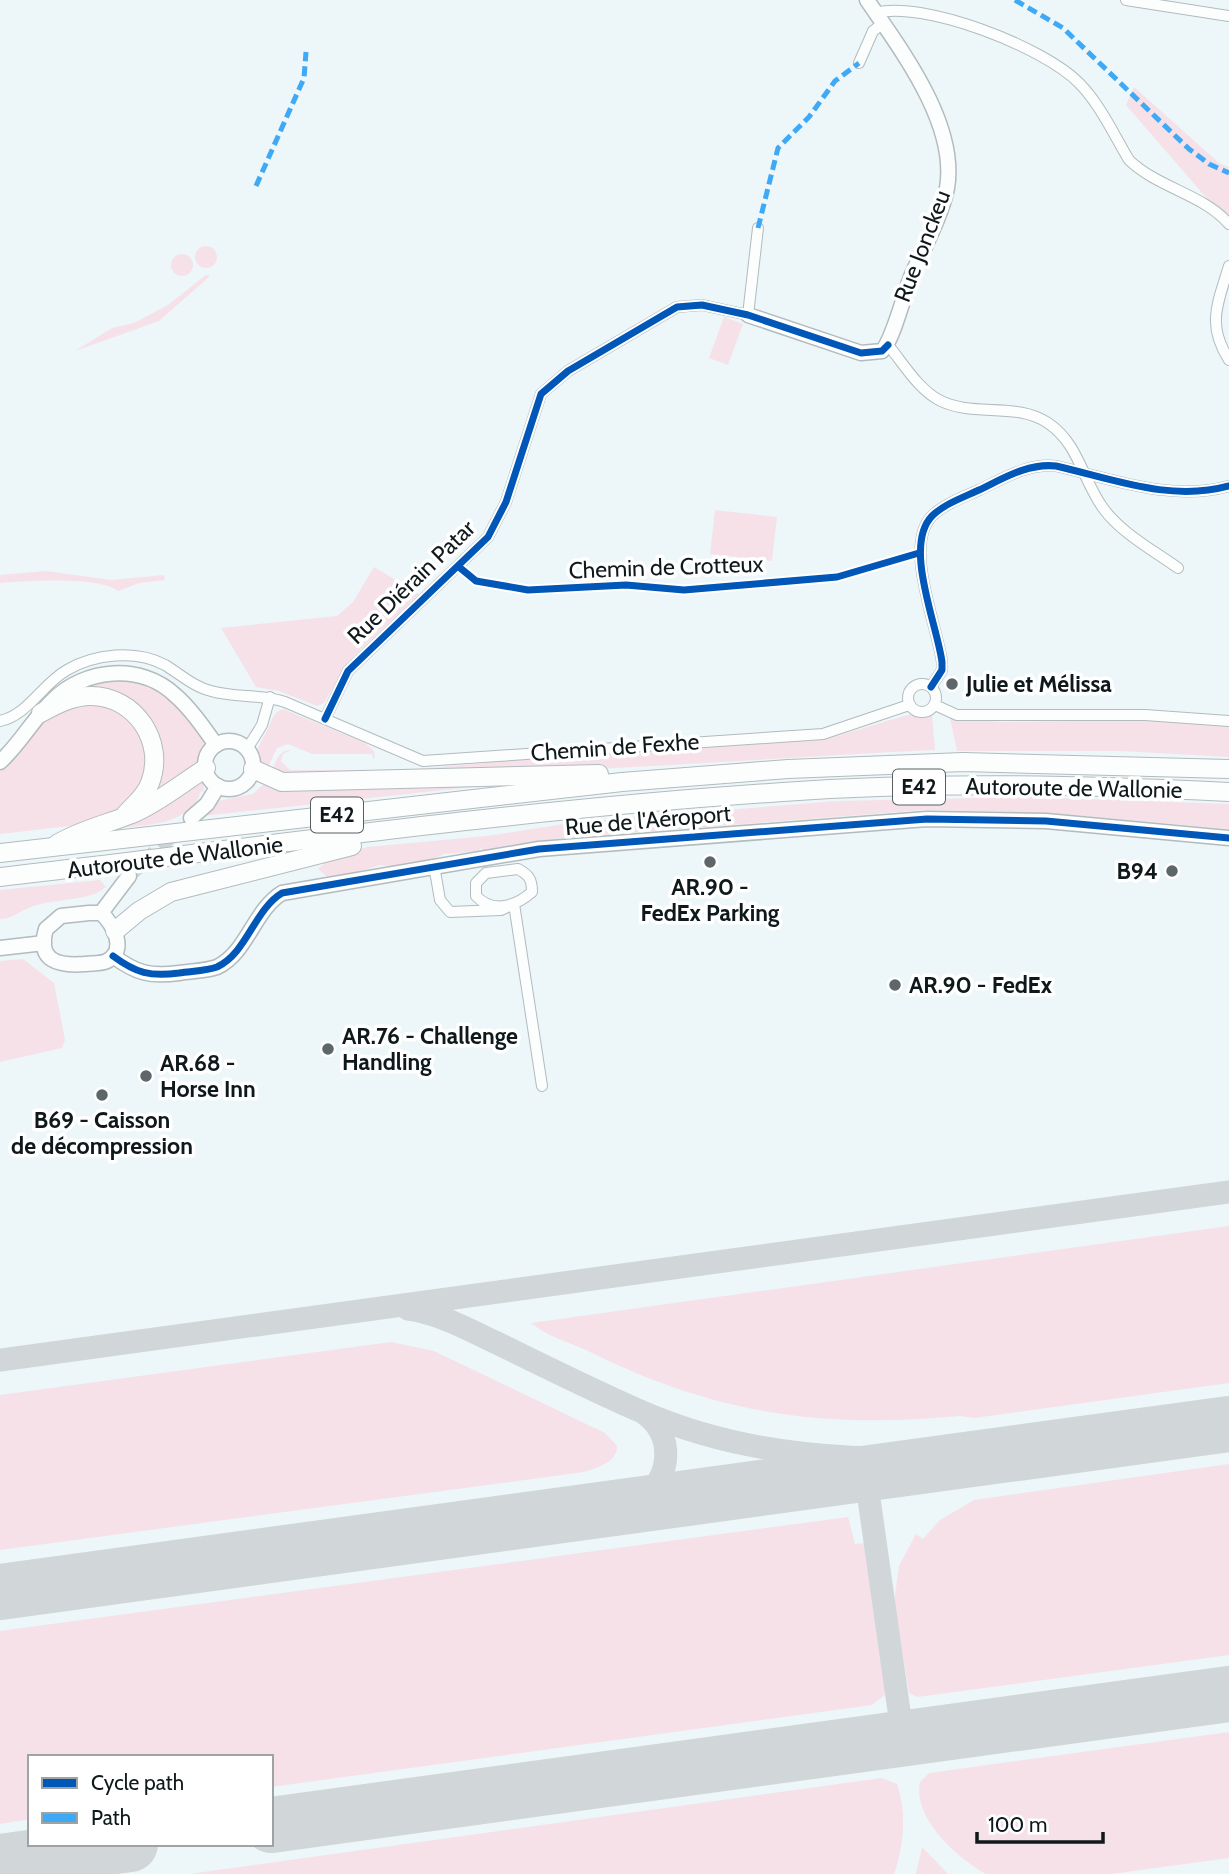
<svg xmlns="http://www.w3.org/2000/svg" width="1229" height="1874" font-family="Cabin,sans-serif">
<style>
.green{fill:#f6e1e9}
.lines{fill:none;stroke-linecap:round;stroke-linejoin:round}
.taxiway{stroke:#d1d6d8;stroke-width:23}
.runway{stroke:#d1d6d8;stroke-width:56}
.secondary-tunnel{stroke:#ccd5d7;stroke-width:14;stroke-dasharray:14 7;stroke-linecap:butt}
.street-casing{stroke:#b2bbbd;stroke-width:12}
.secondary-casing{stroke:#b2bbbd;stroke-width:17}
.highway-casing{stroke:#b2bbbd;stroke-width:20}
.street{stroke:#fcfefe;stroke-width:10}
.secondary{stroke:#fcfefe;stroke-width:14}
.highway{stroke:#fcfefe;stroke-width:18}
.quiet{stroke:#3fa9f5;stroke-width:5;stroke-dasharray:10 5;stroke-linecap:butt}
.cycleway-casing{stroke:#fff;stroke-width:11}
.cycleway{stroke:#0057b8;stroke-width:7}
.poi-dot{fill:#5d6668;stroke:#fff;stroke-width:2.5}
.labels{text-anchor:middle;stroke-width:7;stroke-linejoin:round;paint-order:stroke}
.shield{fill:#fff;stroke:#575e5f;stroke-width:2}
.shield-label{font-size:21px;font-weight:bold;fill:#0f191b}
.street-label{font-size:23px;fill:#0f191b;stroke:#fff}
.poi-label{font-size:23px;font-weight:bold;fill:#0f191b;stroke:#fff;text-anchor:start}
</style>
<rect width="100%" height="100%" fill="#edf6f8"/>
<g class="green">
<path d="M1134 87 1219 163 1229 167V224L1126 105Z"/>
<circle cx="206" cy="257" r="11"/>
<circle cx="182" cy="265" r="11"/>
<path d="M206 275 210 276 159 321 75 351 112 328 134 323 168 305Z"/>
<path d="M724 317 743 324 728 365 709 358Z"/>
<path d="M715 510 777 517 772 561 710 554Z"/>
<path d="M374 567 419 594 348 662 324 703 317 706 279 691 256 687 221 628 337 616 353 602Z"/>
<path d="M46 571 111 580 164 575 165 580 139 583 118 591C98 576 26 581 0 583V575Z"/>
<path d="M117 679C154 684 188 704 204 741 206 769 169 783 149 796L147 721 69 693 81 686Z"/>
<path d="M82 700 121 708 146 737 147 781 117 812 79 825 0 834V770L44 720Z"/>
<path d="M283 709 365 743 374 751 375 757 373 759 372 754H312L288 744 277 748 266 771C252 757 258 746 267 731 272 721 272 713 283 709Z"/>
<path d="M907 715H932L935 750C714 760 493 782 271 773 276 762 278 750 291 750L283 754 281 761 290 770H409L586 753 827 739Z"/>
<path d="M950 718 1002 722 1174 720 1229 727V757L1121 751H957Z"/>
<path d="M202 774 204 792 201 791C190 825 147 825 117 828Z"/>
<path d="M265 783H509L202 816 218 801 253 794Z"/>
<path d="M1029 797 1229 804V829L1049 813 924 810 562 838 482 851V847L479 851 444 854 413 868 380 865 331 880 318 869 326 862 367 847 487 836 577 822 837 801Z"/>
<path d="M100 880 106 887C89 902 53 898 31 907 20 911 12 919 0 919V890Z"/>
<path d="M23 959 54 983 65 1040 62 1048 0 1062V961Z"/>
<path d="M1229 1226V1383L974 1418 960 1416C821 1429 715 1414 588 1351 571 1343 546 1336 531 1323Z"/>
<path d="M391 1342 434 1351 605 1433 617 1446C617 1463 598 1467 584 1472L0 1550V1395Z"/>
<path d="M1229 1464V1655L917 1697 909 1693 894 1603 899 1566 916 1534 923 1539 940 1520 974 1500Z"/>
<path d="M848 1517 855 1544 865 1543 886 1694 872 1705 271 1787V1757H30V1819L0 1824V1631Z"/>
<path d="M1229 1732V1858L1111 1874H986C958 1859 912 1818 920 1782L929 1773Z"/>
<path d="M882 1778 897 1784C907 1813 904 1846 894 1874H189Z"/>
<path d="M922 1847 948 1874H916Z"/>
</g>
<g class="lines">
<g class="taxiway">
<path d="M408 1309C439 1313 469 1330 497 1343 544 1366 592 1390 640 1411 779 1472 922 1461 1068 1447"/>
<path d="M0 1360 1229 1192"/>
<path d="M836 1458 857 1472 869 1499 903 1739"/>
<path d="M612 1508C622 1505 634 1503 643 1497 672 1477 674 1435 645 1414"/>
</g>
<g class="runway">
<path d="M0 1592 1229 1424"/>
<path d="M271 1825 1229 1694"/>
<path d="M0 1862 130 1844"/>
</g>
<path class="secondary-tunnel" d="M129 876 177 831"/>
<g class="street-casing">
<g id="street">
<path d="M1126 0 1229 16"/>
<path d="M876 13C923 0 1044 47 1079 83 1100 104 1114 135 1129 160 1158 188 1203 194 1229 224"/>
<path d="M859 63 873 31 882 24"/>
<path d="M1229 266C1218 303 1206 324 1229 360"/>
<path d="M888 345C903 363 918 389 939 400 973 418 1015 401 1048 423 1079 444 1082 479 1103 508 1121 533 1153 550 1178 568"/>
<circle cx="922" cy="698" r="14"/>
<path d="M931 687 942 670V662C937 624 903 546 932 516 944 504 964 497 979 490 1004 478 1028 463 1056 466 1113 479 1170 502 1229 486"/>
<path d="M935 705 957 715H1145L1229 721"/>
<path d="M325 719 348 671 488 537 506 502 541 394 568 371 677 307 702 305 748 315 758 228"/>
<path d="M0 721C28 715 42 684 67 670 94 654 136 649 165 665 180 674 194 687 211 691 236 698 261 694 285 702L423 761 823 734 909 705"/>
<path d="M247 749 262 725 270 697"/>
<path d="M434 865 440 900 450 912 501 910 514 904 542 1086"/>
<path d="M518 869C529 875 532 879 532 892 516 906 493 914 476 896V883L486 873Z"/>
</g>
</g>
<g class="secondary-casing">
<g id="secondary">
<path d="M748 315 861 353 882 351C893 340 904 294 911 277 922 251 942 215 947 188 958 124 901 50 867 0"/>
<circle cx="229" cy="765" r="24"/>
<path d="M0 762C20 744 33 719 53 700 85 668 141 663 175 695 191 709 204 728 216 745"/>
<path d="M191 818 207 804 218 786"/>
<path d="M89 913H101C113 923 128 951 107 961 101 964 92 963 85 964 60 966 36 962 46 929L61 916Z"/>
<path d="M101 913 129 876"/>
<path d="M0 948 44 943"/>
<path d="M113 956C136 973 150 977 179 973 191 971 206 971 217 967 247 953 254 910 282 893L539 849 927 819 1046 821 1229 838"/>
</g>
</g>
<g class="highway-casing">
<g id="highway">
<path d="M41 713C57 704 73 696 91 696 135 696 166 742 150 783 145 797 133 805 124 816"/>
<path d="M253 769 282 782 599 774"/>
<path d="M57 844C80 830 107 824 132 814 158 803 182 783 206 768"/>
<path d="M0 853 622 782 788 769 963 762 1229 769"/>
<path d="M0 877C260 847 521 809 783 792 931 781 1081 785 1229 792"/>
<path d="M115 931 139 911 171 892 352 846"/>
</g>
</g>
<use href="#street" class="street"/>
<use href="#secondary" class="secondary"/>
<use href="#highway" class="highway"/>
<g class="quiet">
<path d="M1015 0 1063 28 1189 149 1209 164 1229 173"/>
<path d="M256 186 304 78 306 52"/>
<path d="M758 228 778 148 809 117 835 81 859 63"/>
</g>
<g class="cycleway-casing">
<g id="cycleway">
<path d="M459 567 476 581 528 590 626 585 684 590 837 577 919 553"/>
<path d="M931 687 942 670V662C937 624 903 546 932 516 944 504 964 497 979 490 1004 478 1028 463 1056 466 1113 479 1170 502 1229 486"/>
<path d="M325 719 348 671 488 537 506 502 541 394 568 371 677 307 702 305 748 315 861 353 882 351 888 345"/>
<path d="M113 956C136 973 150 977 179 973 191 971 206 971 217 967 247 953 254 910 282 893L539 849 927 819 1046 821 1229 838"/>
</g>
</g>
<use href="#cycleway" class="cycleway"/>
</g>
<g class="poi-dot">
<circle cx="952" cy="684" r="7"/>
<circle cx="710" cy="862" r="7"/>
<circle cx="1172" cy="871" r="7"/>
<circle cx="895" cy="985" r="7"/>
<circle cx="328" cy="1049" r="7"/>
<circle cx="146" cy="1076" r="7"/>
<circle cx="102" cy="1095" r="7"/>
</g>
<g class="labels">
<g class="shield">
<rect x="893" y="769.5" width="52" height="35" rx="5"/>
<rect x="311" y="797.5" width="52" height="35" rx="5"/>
</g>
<g class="shield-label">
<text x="919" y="794">E42</text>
<text x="337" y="822">E42</text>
</g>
<g class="street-label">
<text transform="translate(922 246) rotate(-69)" y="8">Rue Jonckeu</text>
<text transform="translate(666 567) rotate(-2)" y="8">Chemin de Crotteux</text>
<text transform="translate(411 582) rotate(-44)" y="8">Rue Diérain Patar</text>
<text transform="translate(615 747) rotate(-4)" y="8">Chemin de Fexhe</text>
<text transform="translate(1074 788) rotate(1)" y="8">Autoroute de Wallonie</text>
<text transform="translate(648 820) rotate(-5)" y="8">Rue de l'Aéroport</text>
<text transform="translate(175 857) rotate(-7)" y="8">Autoroute de Wallonie</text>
</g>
<g class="poi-label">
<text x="966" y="692">Julie et Mélissa</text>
<text x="1158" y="879" text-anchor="end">B94</text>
<text x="710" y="895" text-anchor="middle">AR.90 -<tspan x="710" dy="26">FedEx Parking</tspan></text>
<text x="909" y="993">AR.90 - FedEx</text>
<text x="342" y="1044">AR.76 - Challenge<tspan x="342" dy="26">Handling</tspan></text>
<text x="160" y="1071">AR.68 -<tspan x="160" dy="26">Horse Inn</tspan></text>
<text x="102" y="1128" text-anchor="middle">B69 - Caisson<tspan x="102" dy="26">de décompression</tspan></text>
</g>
</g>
<rect x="28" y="1755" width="245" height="91" fill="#ffffff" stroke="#9fa3a4" stroke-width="2"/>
<rect x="42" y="1778" width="35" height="10" fill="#0057b8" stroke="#9fa3a4" stroke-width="2"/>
<text x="91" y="1790" font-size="21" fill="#0f191b">Cycle path</text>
<rect x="42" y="1813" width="35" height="10" fill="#3fa9f5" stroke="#9fa3a4" stroke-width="2"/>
<text x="91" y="1825" font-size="21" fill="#0f191b">Path</text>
<path d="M977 1832v10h126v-10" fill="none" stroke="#0f191b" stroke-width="3.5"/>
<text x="988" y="1832" font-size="21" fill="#0f191b" stroke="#ffffff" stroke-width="5" paint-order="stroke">100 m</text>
</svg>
